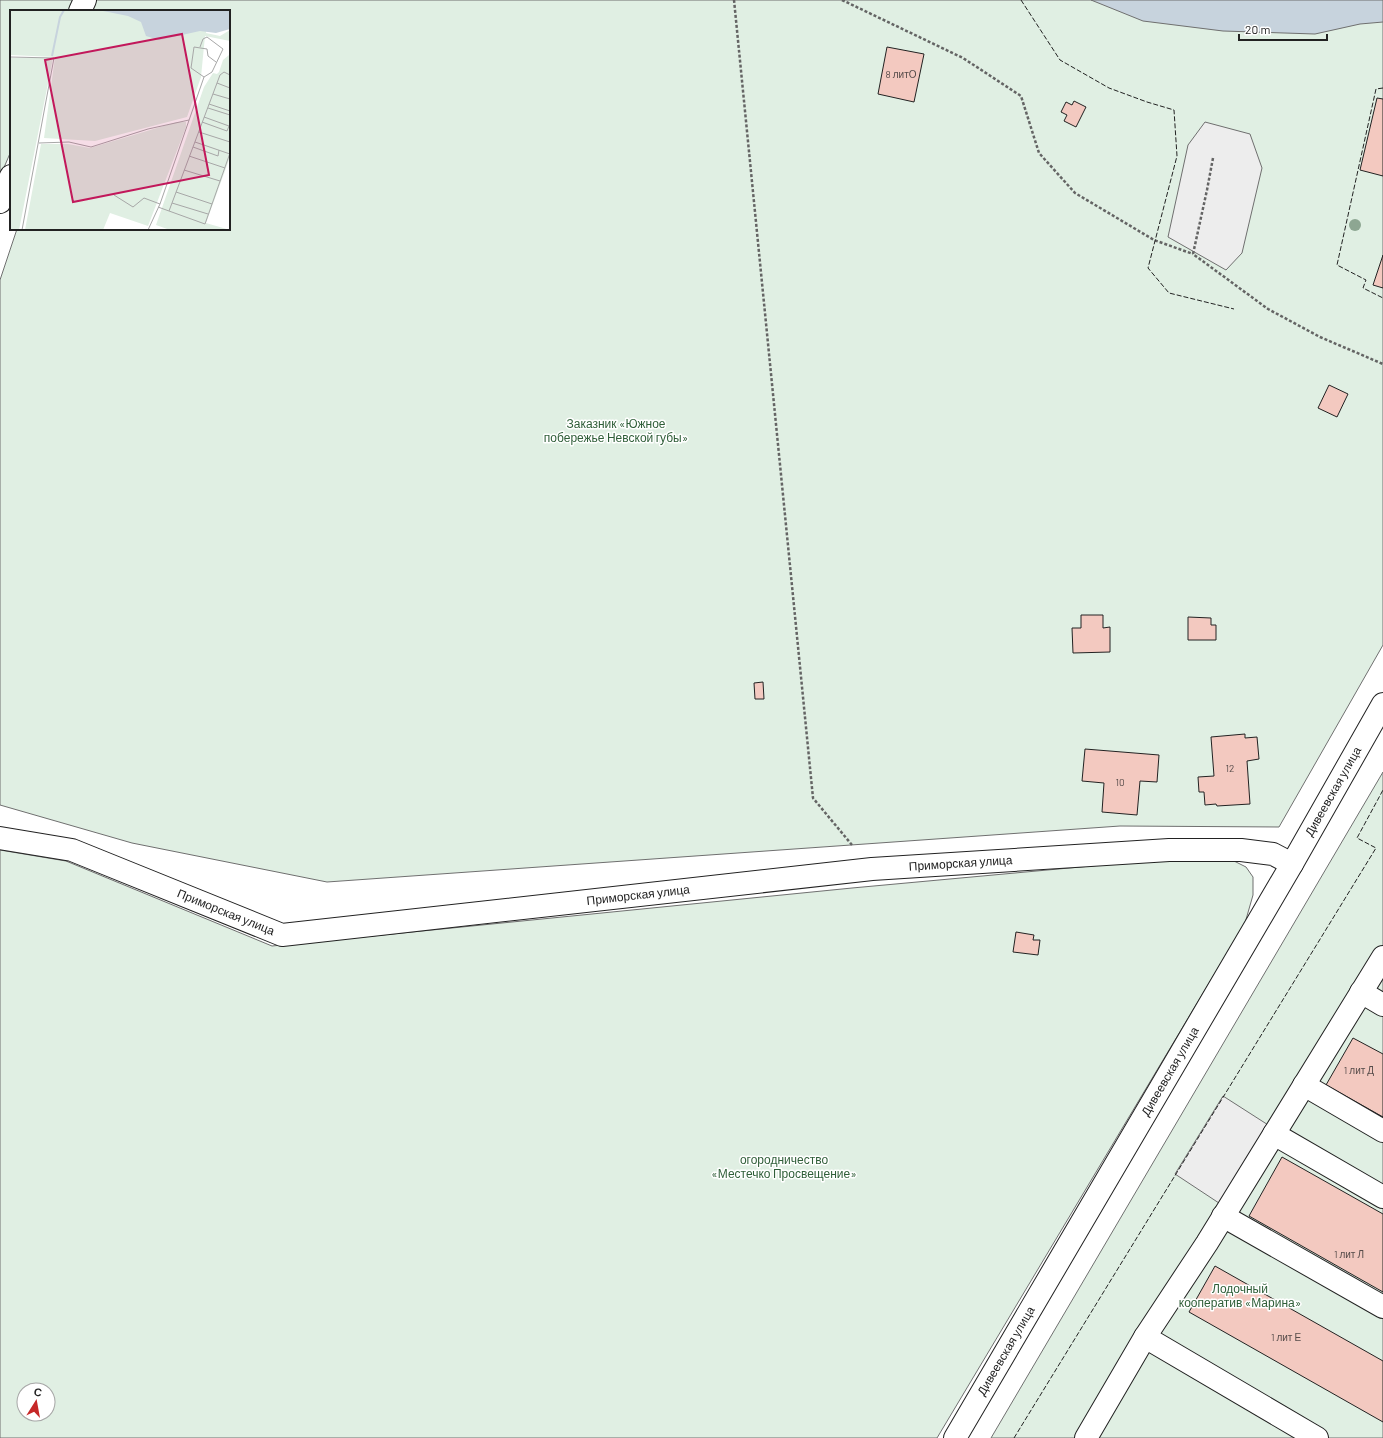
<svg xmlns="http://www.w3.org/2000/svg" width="1383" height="1438" font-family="Barlow,sans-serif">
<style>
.green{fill:#e0efe3;stroke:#6f6f6f;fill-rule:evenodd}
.parking{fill:#ededed;stroke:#6f6f6f}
.water{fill:#c7d3dd;stroke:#6f6f6f}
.building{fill:#f3c9c0;stroke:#222}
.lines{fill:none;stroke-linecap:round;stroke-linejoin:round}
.minor-casing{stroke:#222;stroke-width:24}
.path{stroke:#646464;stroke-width:2.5;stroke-dasharray:3 2;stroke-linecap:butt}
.minor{stroke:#fff;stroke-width:22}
.fence{stroke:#222;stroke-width:1;stroke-dasharray:5 2;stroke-linecap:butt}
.tree{fill:#8da692}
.labels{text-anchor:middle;stroke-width:3;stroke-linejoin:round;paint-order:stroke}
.number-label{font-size:10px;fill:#564c4a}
.park-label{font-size:12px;fill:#2f5e38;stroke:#fff}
.street-label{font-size:12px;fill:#222;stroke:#fff}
.inset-river{fill:none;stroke:#c7d3dd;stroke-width:2}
.inset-road{fill:none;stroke:#a7a7a7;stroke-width:1}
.view{fill:#c2185b;fill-opacity:0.15;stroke:#c2185b;stroke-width:2}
.inset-edge{fill:none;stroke:#222;stroke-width:2}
</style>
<rect width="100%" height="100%" fill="#fff"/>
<g class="green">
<path d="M0 0H76L71 11H11V151L0 177Z"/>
<path d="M94 0H1383V645L1279 827 1120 826 327 882 132 843 0 805V280L17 229H229V11H91Z"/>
<path d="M1383 772V1438H991Z"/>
<path d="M0 850 66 861 272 946 852 888 1167 859 1234 861 1246 867 1253 877V895L1245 923 937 1438H0ZM24 1390H48V1414H24Z"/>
</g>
<g class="parking">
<path d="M1205 122 1250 134 1262 168 1242 253 1226 270 1168 237 1188 145Z"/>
<path d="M1223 1096 1276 1130 1228 1209 1175 1174Z"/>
</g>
<path class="water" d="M1091 0H1383V22L1360 24 1315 34 1223 31 1143 21Z"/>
<g class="building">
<path d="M887 47 924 54 914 102 878 94Z"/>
<path d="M1377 98 1383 99V176L1360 170Z"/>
<path d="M1074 101 1086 107 1076 127 1064 121 1067 115 1061 112 1066 102 1072 105Z"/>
<path d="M1383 255V288L1373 285Z"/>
<path d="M1329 385 1348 394 1337 417 1318 408Z"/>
<path d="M1081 615H1103V628L1110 627V652L1073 653 1072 628H1081Z"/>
<path d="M1188 617 1211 618V625H1216V640H1188Z"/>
<path d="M763 682 764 699H755L754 683Z"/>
<path d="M1245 734V738L1257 737 1259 759 1247 761 1250 804 1217 806 1216 804 1205 805 1204 792H1199L1198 777 1214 776 1211 737Z"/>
<path d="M1085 749 1159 755 1157 782 1140 781 1137 815 1102 812 1104 783 1082 781Z"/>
<path d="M1016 932 1034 935 1033 940H1040L1038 955 1013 952Z"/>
<path d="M1353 1038 1383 1054V1117L1326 1085Z"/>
<path d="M1282 1157 1383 1214V1292L1249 1216Z"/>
<path d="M1215 1266 1383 1361V1422L1189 1312Z"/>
</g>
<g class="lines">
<g class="minor-casing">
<g id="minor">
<path d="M80 11 85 0"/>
<path d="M0 202 11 176"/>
<path id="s1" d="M0 838 72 850 282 935 872 869 1169 850H1241L1273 854 1292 864"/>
<path d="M1361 992 1383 1005"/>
<path d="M1304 1085 1383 1131"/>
<path d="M1274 1134 1383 1197"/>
<path d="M1223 1216 1383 1307"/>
<path d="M1145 1337 1317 1438"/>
<path id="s2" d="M955 1438 1292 864 1383 704"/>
<path d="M1086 1438 1145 1337 1207 1243 1383 957"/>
</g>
</g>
<g class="path">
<path d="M734 0 813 798 852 845"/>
<path d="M842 0 963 58 1021 96 1039 153 1075 193 1154 240 1193 254"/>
<path d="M1213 158 1207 190 1193 254 1268 309 1320 337 1383 364"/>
</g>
<use href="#minor" class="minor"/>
<g class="fence">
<path d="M1021 0 1060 60 1109 88 1147 102 1174 110 1177 156 1148 268 1169 293 1234 309"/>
<path d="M1383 88 1376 89 1337 265 1366 280 1363 288 1383 298"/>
<path d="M1014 1438 1376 848 1357 838 1383 790"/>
</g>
</g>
<circle class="tree" cx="1355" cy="225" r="6"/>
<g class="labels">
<g class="number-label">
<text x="901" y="78">8 литО</text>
<text x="1230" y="772">12</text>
<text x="1120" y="786">10</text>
<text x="1359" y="1074">1 лит Д</text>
<text x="1349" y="1258">1 лит Л</text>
<text x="1286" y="1341">1 лит Е</text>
</g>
<g class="park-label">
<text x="616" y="428">Заказник «Южное<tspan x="616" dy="14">побережье Невской губы»</tspan></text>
<text x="784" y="1164">огородничество<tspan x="784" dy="14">«Местечко Просвещение»</tspan></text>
<text x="1240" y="1293">Лодочный<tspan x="1240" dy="14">кооператив «Марина»</tspan></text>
</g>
<g class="street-label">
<text dy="4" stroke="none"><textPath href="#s2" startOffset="749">Дивеевская улица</textPath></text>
<text dy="4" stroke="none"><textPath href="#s1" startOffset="982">Приморская улица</textPath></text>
<text dy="4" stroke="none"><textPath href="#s1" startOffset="658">Приморская улица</textPath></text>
<text dy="4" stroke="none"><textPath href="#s1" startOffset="239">Приморская улица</textPath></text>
<text dy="4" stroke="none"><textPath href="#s2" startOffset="425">Дивеевская улица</textPath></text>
<text dy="4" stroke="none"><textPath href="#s2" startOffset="101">Дивеевская улица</textPath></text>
</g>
</g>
<g transform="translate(10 10)">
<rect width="220" height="220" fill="#fff"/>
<path d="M0 0H121L197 15 196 23 210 26 220 20V147L196 213 220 220H160L146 215 194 77 203 63 207 64 209 62 213 50 219 45 220 31 195 26 191 67 177 107 85 131 34 128 45 47 0 45ZM0 48H43L9 220H0ZM167 112H176V117L138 216 100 203 93 220H15L31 134H58L80 138Z" fill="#e0efe3"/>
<path d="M88 0H220V19L206 23 190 21 149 30 136 26 131 12 118 6Z" fill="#c7d3dd"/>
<path class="inset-river" d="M42 46 50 7 54 0"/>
<path class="inset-road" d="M190 37 193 29 197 27 213 39 202 62 194 67M0 47 44 48 12 220M194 67 181 58 184 37 197 39 198 46 206 52M207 73 220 78M203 84 220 89M199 94 220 101M198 98 220 105M194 107 219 116M192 112 217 121 219 116M189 122 220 132M185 132 220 144M29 133 59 132 81 137 138 119 179 110M183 137 208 146 209 140M179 146 215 158M174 160 210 171M166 182 202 194M104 185 123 197 134 188 150 194M162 193 198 204M148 197 159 201 210 65 214 62 220 65M159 201 195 214 220 143M138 220 150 194 194 67"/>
<path class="view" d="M172 24 199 165 63 192 35 50Z"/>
<rect width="220" height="220" class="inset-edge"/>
</g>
<g transform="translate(36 1402) rotate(11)"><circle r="19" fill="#ffffff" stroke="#a7a7a7"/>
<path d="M0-3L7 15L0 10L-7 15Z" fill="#c62828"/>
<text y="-6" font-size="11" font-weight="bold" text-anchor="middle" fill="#222222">С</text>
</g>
<path d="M1239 34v6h88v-6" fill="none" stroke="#222222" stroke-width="2"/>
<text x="1245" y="34" font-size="12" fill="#222222" stroke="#ffffff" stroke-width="3" paint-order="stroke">20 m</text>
</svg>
